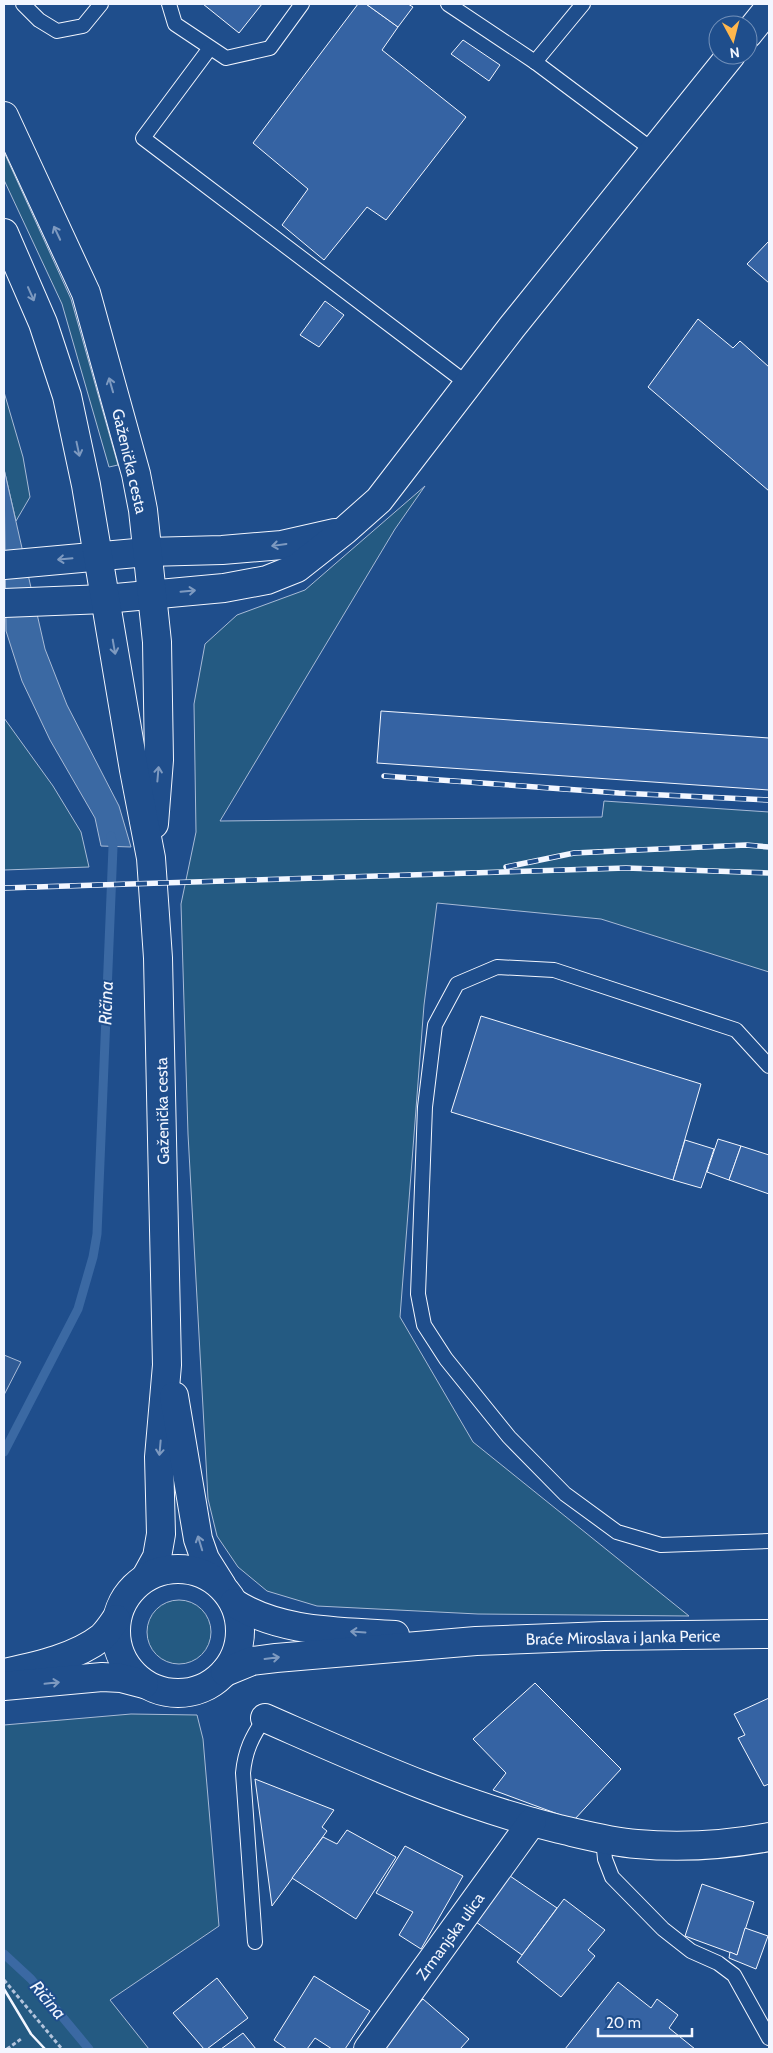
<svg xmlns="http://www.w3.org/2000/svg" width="773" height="2053" font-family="Cabin,sans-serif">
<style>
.green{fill:#245a82;stroke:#a8bbd7}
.parking{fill:#305b95;stroke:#a8bbd7}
.water{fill:#3b69a3;stroke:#a8bbd7}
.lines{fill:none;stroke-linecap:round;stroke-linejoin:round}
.stream{stroke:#3b69a3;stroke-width:9}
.building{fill:#3563a3;stroke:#f2f6ff}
.lane-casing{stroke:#f2f6ff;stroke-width:16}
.street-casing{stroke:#f2f6ff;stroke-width:30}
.secondary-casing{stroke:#f2f6ff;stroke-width:30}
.path{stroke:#b3c4dc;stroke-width:3;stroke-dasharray:4 2.5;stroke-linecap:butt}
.lane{stroke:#1f4e8c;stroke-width:14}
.street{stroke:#1f4e8c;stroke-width:28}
.secondary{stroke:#1f4e8c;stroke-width:28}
.rail-casing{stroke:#f2f6ff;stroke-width:5.5}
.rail{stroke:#1f4e8c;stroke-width:4;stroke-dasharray:11;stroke-linecap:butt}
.wall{stroke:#f2f6ff;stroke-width:2.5}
.oneway{stroke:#7e9ac0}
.labels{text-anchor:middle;stroke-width:4;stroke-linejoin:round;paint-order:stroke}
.street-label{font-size:16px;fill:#f2f6ff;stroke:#1f4e8c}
.water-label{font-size:18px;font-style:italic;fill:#f2f6ff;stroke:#1f4e8c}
</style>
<rect width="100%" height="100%" fill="#1f4e8c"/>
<g class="green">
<path d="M4 152 71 299 118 465 109 467 62 304 4 180Z"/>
<path d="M4 392 23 457 30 497 16 521 4 469Z"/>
<path d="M425 486 395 529 220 821 602 817 604 801 769 812V972L601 919 437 903 424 1005 400 1317 473 1442 689 1616 478 1614 317 1606 267 1591 238 1567 217 1536 208 1499 188 1134 181 904 196 832 194 704 205 644 237 615 305 590Z"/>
<path d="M4 718 53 786 81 832 89 867 4 870Z"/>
<circle cx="179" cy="1632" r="32"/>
<path d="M131 1714 197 1715 203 1739 219 1926 110 2000 149 2049H4V1725Z"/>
</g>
<path class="parking" d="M4 1355 21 1362 4 1395Z"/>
<path class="water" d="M4 469 45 649 67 705 119 806 131 847 101 846 95 818 50 740 22 681 6 631Z"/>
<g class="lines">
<g class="stream">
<path d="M4 1452 78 1309 93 1257 97 1234 113 847 111 836"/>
<path d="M4 1954 31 1979 89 2049"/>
</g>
</g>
<g class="building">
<path d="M203 4H262L239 33Z"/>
<path d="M358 4H366L398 27 382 50 466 117 386 220 367 207 324 260 282 225 308 189 253 143Z"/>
<path d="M366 4H408L413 7 398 27Z"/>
<path d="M463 40 500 65 489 81 451 54Z"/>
<path d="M769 241V283L747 264Z"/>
<path d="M325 301 344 315 319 347 300 335Z"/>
<path d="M698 319 733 348 740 341 769 367V491L648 387Z"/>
<path d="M381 711 769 738V790L377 763Z"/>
<path d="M481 1016 701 1084 673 1180 451 1112Z"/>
<path d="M718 1139 741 1146 729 1180 707 1172Z"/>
<path d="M685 1140 714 1149 701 1188 673 1180Z"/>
<path d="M741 1146 769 1155V1194L729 1180Z"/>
<path d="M535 1683 621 1769 574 1820 493 1790 506 1773 473 1739Z"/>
<path d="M769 1698V1784L764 1786 738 1738 745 1735 734 1714Z"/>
<path d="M255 1779 334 1810 322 1827 327 1831 272 1906Z"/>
<path d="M347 1830 396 1857 356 1919 292 1878 323 1837 337 1844Z"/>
<path d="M405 1846 463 1876 421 1949 399 1935 413 1912 376 1893Z"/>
<path d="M510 1876 557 1908 522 1955 476 1922Z"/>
<path d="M702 1884 754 1902 737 1955 685 1936Z"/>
<path d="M564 1899 605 1930 588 1950 595 1956 561 1997 517 1962Z"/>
<path d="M745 1928 768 1936 756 1969 729 1958 730 1952 737 1955Z"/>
<path d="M314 1976 370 2011 345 2049H332L315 2038 307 2049H287L274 2040Z"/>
<path d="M217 1978 248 2018 207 2049H204L173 2013Z"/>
<path d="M618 1982 651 2008 657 1999 678 2015 669 2028 695 2049H565Z"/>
<path d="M423 1999 469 2039 460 2049H376Z"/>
<path d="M243 2033 256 2049H221Z"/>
</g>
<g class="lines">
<g class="lane-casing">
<g id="lane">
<path d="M23 4 39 20 57 31 83 26 101 4"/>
<path d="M169 4 175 24 226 58 270 48 302 4"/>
<path d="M448 4 535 62 654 151"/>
<path d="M210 48 143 138 469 385"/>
<path d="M535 62 583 4"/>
<path d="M769 1066 736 1030 554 970 497 967 457 984 435 1025 425 1107 418 1294 424 1325 446 1359 509 1437 565 1494 617 1532 661 1545 769 1541"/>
<path d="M603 1839 605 1859 612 1877 663 1929 691 1951 718 1963 734 1975 769 2038"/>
<path d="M255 1942 243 1773C245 1751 252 1736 265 1718"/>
</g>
</g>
<g class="street-casing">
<g id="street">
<path d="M748 34 769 8"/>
<path d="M4 565 147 552 222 550 282 545 335 533"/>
<path d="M4 603 105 599 224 588 267 580 297 568 344 531 379 500 512 327 731 55"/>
<path d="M265 1718C361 1760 456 1804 559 1829 585 1835 611 1842 637 1844 681 1848 726 1845 769 1837"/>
<path d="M368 2049 532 1822"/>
</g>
</g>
<g class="secondary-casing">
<g id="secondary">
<path d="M4 116 86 293 136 474 143 510 157 642 159 760 154 824"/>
<path d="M4 233 43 323 67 396 86 485 134 770 151 858 158 958 167 1365 159 1457 161 1534 157 1557 146 1577"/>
<path d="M174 1396 198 1539 205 1559 222 1586"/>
<circle cx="178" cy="1631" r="62"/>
<path d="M234 1603C281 1633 340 1631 395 1635"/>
<path d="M225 1672 252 1661 276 1658 476 1641 604 1636 769 1634"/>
<path d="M4 1673C36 1666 75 1658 102 1637 107 1632 112 1625 116 1619"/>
<path d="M4 1686 102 1677 121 1678 144 1684"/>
</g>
</g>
<g class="path">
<path d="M4 1980 62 2049"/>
<path d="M7 2049 21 2039"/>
</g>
<use href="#lane" class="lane"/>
<use href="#street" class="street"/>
<use href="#secondary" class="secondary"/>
<g class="rail-casing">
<g id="rail">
<path d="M384 776 619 793 769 800"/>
<path d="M506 867 574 853 746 845 769 847"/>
<path d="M4 888 626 868 769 873"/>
</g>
</g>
<use href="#rail" class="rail"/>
<path class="wall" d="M4 1989 31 2034 45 2049"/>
</g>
<defs><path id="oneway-shaft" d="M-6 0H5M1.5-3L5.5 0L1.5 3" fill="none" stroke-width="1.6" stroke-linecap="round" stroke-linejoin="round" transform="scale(1.25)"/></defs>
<g class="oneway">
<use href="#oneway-shaft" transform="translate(57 233) rotate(-115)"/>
<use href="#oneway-shaft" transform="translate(31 294) rotate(66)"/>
<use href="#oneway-shaft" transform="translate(111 385) rotate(-106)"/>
<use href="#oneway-shaft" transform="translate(78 449) rotate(78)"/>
<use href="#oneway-shaft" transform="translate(279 545) rotate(172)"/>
<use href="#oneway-shaft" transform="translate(65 559) rotate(175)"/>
<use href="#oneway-shaft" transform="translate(188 591) rotate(-5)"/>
<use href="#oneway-shaft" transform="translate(114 647) rotate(80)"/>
<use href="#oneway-shaft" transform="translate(158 774) rotate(-85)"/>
<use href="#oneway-shaft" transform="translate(160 1448) rotate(95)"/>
<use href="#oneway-shaft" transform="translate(200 1543) rotate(-107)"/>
<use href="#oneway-shaft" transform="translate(358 1632) rotate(-176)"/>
<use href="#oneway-shaft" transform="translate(272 1658) rotate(-7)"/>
<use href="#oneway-shaft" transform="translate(52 1683) rotate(-6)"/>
</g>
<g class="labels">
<g class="street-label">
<text transform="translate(130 461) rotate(77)" y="6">Gaženička cesta</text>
<text transform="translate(162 1111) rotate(-91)" y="6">Gaženička cesta</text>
<text transform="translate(623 1637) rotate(-1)" y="6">Braće Miroslava i Janka Perice</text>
<text transform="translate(450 1936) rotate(-54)" y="6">Zrmanjska ulica</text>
</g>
<g class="water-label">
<text transform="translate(106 1003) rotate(-88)" y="6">Ričina</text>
<text transform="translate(48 2000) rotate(50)" y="6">Ričina</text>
</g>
</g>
<rect width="773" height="2053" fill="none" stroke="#f2f6ff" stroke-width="10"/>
<g transform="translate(733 40) rotate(173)"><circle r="24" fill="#1f4e8c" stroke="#7391ba"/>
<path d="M0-4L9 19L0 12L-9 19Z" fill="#ffb74d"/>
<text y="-8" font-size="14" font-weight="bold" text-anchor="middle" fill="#f2f6ff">N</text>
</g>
<path d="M598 2028v8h94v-8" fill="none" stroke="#f2f6ff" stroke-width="2.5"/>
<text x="606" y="2028" font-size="15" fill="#f2f6ff" stroke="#1f4e8c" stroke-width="4" paint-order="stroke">20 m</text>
</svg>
